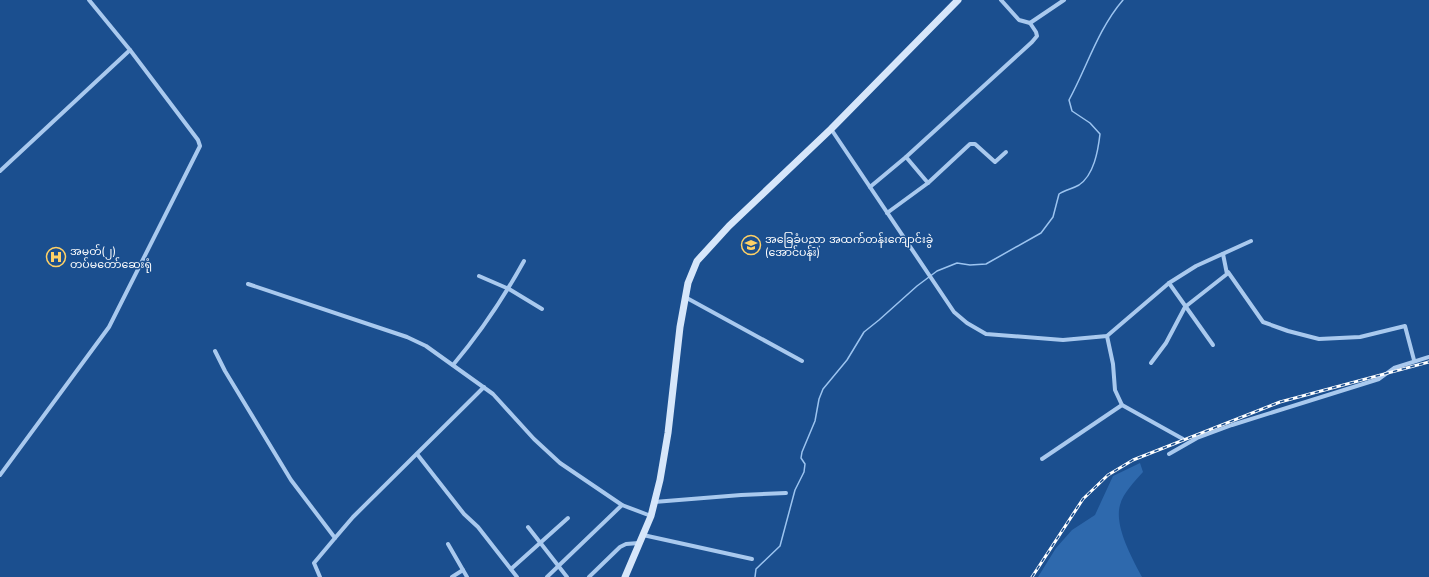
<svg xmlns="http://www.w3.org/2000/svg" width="1429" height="577" font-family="Jost,'Noto Sans Myanmar',sans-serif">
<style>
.green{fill:#2e69ad}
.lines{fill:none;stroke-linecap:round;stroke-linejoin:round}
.stream{stroke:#9cc4f0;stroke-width:1.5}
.minor{stroke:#a9c9ee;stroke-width:4}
.secondary{stroke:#d6e6fa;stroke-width:7}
.rail-casing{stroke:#fff;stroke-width:3}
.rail{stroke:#1b4f8f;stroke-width:1.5;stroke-dasharray:4.5;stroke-linecap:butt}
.labels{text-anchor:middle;stroke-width:3;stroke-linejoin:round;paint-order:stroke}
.poi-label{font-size:11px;fill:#fff;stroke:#1b4f8f;text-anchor:start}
</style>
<rect width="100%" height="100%" fill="#1b4f8f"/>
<path class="green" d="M1140 463 1143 472C1135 481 1123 493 1120 505 1114 526 1132 558 1142 577H1038L1056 548 1072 530 1095 515 1113 476Z"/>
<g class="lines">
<path class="stream" d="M755 577 756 569 780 546 795 490 804 472 805 464 801 458 802 452 815 421 819 399 823 389 847 360 864 332 879 320 917 286 937 271 957 263 970 265 986 264 1041 233 1053 217 1059 194C1065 190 1072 189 1079 185 1094 175 1098 151 1100 134L1090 123 1072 111 1069 100C1087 67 1098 29 1123 0"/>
<g class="minor">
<path d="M1001 0 1019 20 1030 23 1064 0"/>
<path d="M831 129 954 312 967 323 986 334 1063 340 1107 336 1169 283 1196 266 1251 241"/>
<path d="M906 157 928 183"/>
<path d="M0 171 130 50 89 0"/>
<path d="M870 187 906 157 1032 42 1037 36 1036 32 1030 23"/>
<path d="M887 213 928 183 970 144H975L995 162 1006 152"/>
<path d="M1228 272 1263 322 1288 331 1319 339 1360 337 1405 326 1414 360"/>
<path d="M479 276 509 289 542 309"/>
<path d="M1169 283 1213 345"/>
<path d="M248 284 407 337 426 346 493 394 534 439 560 463 622 505 651 516"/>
<path d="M685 297 802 361"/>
<path d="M1107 336 1113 364 1115 390 1122 405 1183 439"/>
<path d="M215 351 225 371 291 480 335 538 314 563 320 577"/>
<path d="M1151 363 1166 343 1185 307 1227 274 1223 254"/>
<path d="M453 365C481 332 503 299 524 261"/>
<path d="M417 454 464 514 478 527 517 577"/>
<path d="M1169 454 1197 438 1232 425 1379 379 1394 368 1429 357"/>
<path d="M1042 459 1122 405"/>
<path d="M0 475 109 327 200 146 198 140 130 50"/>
<path d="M654 502 741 495 786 493"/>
<path d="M528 527 567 577"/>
<path d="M643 535 752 559"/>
<path d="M335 538 353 517 484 387"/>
<path d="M448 544 467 577"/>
<path d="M511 569 568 518"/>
<path d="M452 577 463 570"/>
<path d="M547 577 622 505"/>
<path d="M589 577 620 547 626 544 639 543"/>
</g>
<path class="secondary" d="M625 577 651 516 660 480 668 433 680 327 688 283 697 261 729 226 831 129 958 0"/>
<g class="rail-casing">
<path id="rail" d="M1032 577 1083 499 1108 475 1133 460 1280 402 1429 362"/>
</g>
<use href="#rail" class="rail"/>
</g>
<defs>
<g id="school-ring" transform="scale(1)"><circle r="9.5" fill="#1b4f8f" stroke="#ffd166" stroke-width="1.5"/><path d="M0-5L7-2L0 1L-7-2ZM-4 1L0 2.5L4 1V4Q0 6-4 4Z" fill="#ffd166"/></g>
<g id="hospital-ring" transform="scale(1)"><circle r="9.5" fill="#1b4f8f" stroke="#ffd166" stroke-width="1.5"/><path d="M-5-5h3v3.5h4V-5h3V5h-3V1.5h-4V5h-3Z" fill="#ffd166"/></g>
</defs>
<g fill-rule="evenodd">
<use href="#school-ring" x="751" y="245"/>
<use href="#hospital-ring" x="56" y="257"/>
</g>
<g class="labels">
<g class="poi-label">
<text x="765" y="243">အခြေခံပညာ အထက်တန်းကျောင်းခွဲ<tspan x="765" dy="13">(အောင်ပန်း)</tspan></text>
<text x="70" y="255">အမှတ်(၂)<tspan x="70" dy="13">တပ်မတော်ဆေးရုံ</tspan></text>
</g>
</g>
</svg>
